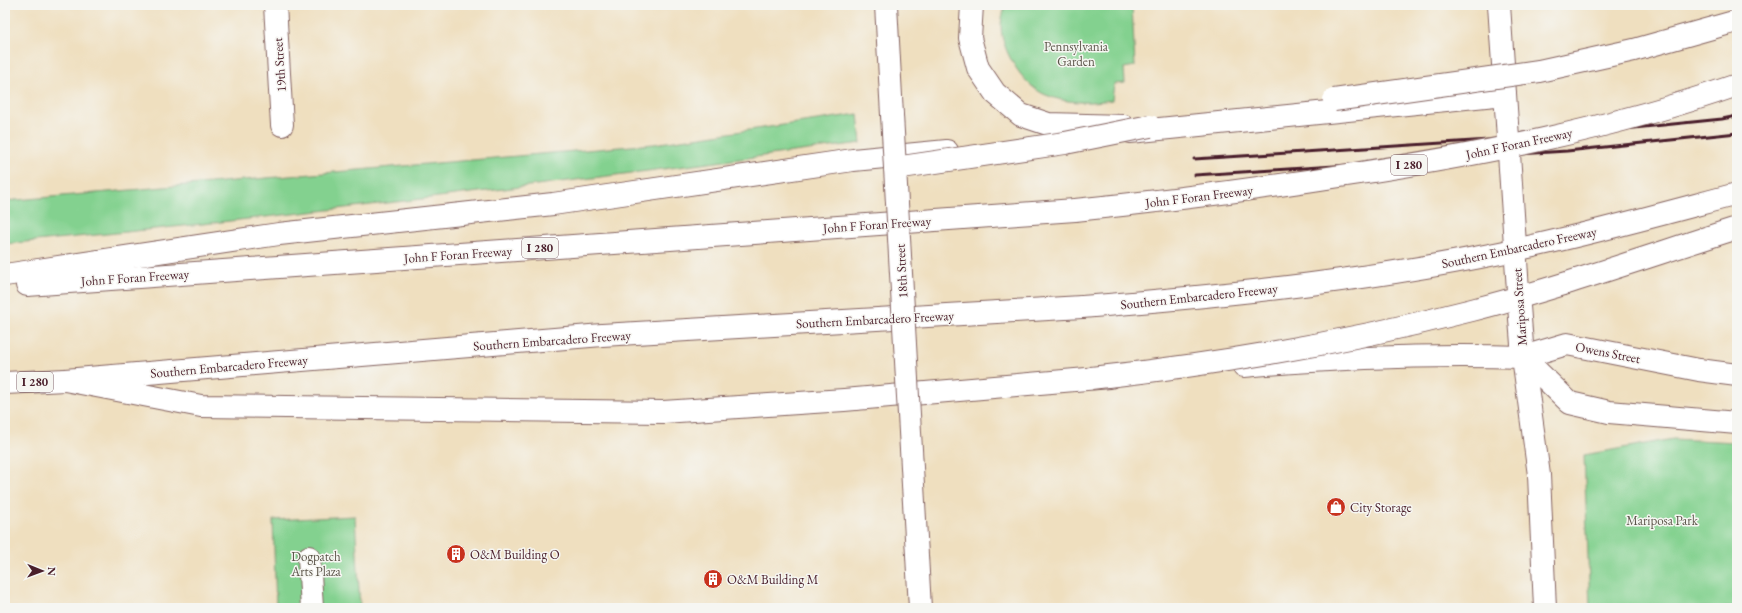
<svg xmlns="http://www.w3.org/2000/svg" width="1742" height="613" font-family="'EB Garamond',serif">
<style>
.green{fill:#83d18f;stroke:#66785d}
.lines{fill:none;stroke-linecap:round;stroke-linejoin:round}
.street-casing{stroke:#84625f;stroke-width:24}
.secondary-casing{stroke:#84625f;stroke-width:24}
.highway-casing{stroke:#84625f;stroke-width:24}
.street{stroke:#fff;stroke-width:22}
.secondary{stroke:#fff;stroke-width:22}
.highway{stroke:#fff;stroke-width:22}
.rail{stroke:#4a1f2b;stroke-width:3}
.secondary-bridge-casing{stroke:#84625f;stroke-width:24;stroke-linecap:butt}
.highway-bridge-casing{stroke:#84625f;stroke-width:24;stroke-linecap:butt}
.secondary-bridge{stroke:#fff;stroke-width:22}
.highway-bridge{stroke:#fff;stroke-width:22}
.labels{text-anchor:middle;stroke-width:3;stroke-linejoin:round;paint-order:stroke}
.shield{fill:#f6f6f2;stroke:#7e6067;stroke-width:1}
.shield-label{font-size:12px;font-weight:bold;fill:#4a1f2b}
.park-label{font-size:13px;fill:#5b5449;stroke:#f6f6f2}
.street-label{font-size:13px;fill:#4a1f2b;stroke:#f6f6f2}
.poi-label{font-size:13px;fill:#4a1f2b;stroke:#f6f6f2;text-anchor:start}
</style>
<rect width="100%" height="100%" fill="#f6f6f2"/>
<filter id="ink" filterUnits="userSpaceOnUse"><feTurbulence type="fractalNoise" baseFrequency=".025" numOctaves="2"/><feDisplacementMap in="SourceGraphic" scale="8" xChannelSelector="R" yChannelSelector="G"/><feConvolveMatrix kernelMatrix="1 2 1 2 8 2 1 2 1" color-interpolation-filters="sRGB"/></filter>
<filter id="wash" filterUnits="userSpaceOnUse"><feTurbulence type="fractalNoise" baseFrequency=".012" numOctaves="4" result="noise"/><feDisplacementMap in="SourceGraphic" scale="16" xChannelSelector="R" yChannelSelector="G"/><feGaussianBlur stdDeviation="0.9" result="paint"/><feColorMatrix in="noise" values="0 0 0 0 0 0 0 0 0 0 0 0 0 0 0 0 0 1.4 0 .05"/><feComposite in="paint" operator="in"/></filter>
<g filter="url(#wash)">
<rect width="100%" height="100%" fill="#efdfbf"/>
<g class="green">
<path d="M1005 5H1132L1135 66 1124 68 1125 83 1114 84 1112 100C1090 103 1067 104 1046 95 1023 86 1001 50 1001 26 1001 19 1004 12 1005 5Z"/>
<path d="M858 114 861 143C576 181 291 217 5 244V201L654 144Z"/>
<path d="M1673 439 1737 442V608H1590L1584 455Z"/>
<path d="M355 516 360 608H276L273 520Z"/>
</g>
</g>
<g filter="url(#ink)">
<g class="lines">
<g class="street-casing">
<g id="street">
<path d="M275 5 282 125"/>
<path d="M309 557 312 608"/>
</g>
</g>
<g class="secondary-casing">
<g id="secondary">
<path d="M886 5 892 115"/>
<path d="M1499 5 1507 123"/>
<path d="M1519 306 1523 357 1539 475 1545 608"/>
<path d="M1523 357 1570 403 1609 412 1737 423"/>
<path d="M1523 357 1567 344 1699 370 1737 375"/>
</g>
</g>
<g class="highway-casing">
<g id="highway">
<path d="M972 5 970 38 978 68 995 93 1021 115 1048 124 1124 126"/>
<path d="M1130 132 1505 94"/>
<path d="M5 275 279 234 553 204 853 160 947 151"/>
<path d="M27 285 1075 210"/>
<path d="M1244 366C1337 358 1430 354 1523 357"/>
<path d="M65 380 201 406 663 412 844 400 1110 377"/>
<path d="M5 383 65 380 602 335 1082 307"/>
</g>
</g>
<use href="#street" class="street"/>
<use href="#secondary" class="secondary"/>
<use href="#highway" class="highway"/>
<g class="rail">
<path d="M1194 159 1566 135 1722 119 1737 116"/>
<path d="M1195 175 1567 151 1737 133"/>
</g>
<g class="secondary-bridge-casing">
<g id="secondary-bridge">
<path d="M892 115 920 608"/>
<path d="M1507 123 1519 306"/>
</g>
</g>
<g class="highway-bridge-casing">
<g id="highway-bridge">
<path d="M1334 100 1539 71 1634 50 1737 21"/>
<path d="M895 168 1065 143 1150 126"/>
<path d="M1075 210C1166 201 1257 189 1347 175 1479 155 1611 129 1737 85"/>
<path d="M1082 307C1233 295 1384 279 1533 246 1601 231 1669 212 1737 194"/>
<path d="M1091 378C1219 364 1348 342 1472 310 1562 287 1649 256 1737 228"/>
</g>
</g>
<use href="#secondary-bridge" class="secondary-bridge"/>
<use href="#highway-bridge" class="highway-bridge"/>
</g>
</g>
<defs>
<g id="shop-disc" transform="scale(1)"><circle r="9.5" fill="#c8321e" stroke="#f6f6f2"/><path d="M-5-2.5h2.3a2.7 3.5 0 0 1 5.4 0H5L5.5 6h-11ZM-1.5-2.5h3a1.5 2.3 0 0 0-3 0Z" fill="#fff"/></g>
<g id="building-disc" transform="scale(1)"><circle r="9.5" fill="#c8321e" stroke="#f6f6f2"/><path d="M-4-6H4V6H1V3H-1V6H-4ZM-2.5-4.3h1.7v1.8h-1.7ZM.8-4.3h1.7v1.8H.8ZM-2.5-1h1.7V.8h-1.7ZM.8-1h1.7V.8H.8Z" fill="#fff"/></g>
</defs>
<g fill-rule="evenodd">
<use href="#shop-disc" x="1336" y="507"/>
<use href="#building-disc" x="456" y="554"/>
<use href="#building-disc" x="713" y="579"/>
</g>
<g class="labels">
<g class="shield">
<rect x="1391" y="155" width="36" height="20" rx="3"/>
<rect x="522" y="238" width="36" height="20" rx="3"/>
<rect x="17" y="372" width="36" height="20" rx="3"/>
</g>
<g class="shield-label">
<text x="1409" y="169">I 280</text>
<text x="540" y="252">I 280</text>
<text x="35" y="386">I 280</text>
</g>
<g class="park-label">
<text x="1076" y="51">Pennsylvania<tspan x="1076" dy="15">Garden</tspan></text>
<text x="1662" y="525">Mariposa Park</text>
<text x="316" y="561">Dogpatch<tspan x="316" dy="15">Arts Plaza</tspan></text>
</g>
<g class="street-label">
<text transform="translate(279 65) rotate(-94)" y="5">19th Street</text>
<text transform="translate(1519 143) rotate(-12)" y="5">John F Foran Freeway</text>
<text transform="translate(1199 196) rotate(-7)" y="5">John F Foran Freeway</text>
<text transform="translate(877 224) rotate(-4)" y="5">John F Foran Freeway</text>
<text transform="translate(1519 247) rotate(-12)" y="5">Southern Embarcadero Freeway</text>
<text transform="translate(458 254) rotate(-4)" y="5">John F Foran Freeway</text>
<text transform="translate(901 271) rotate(-93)" y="5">18th Street</text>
<text transform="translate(135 277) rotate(-4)" y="5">John F Foran Freeway</text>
<text transform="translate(1199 296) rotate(-6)" y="5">Southern Embarcadero Freeway</text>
<text transform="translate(1519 307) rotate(-94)" y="5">Mariposa Street</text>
<text transform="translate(875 319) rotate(-3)" y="5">Southern Embarcadero Freeway</text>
<text transform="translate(552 340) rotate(-4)" y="5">Southern Embarcadero Freeway</text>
<text transform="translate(1608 352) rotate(11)" y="5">Owens Street</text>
<text transform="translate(229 366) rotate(-5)" y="5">Southern Embarcadero Freeway</text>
</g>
<g class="poi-label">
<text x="1350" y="512">City Storage</text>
<text x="470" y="559">O&amp;M Building O</text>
<text x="727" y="584">O&amp;M Building M</text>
</g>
</g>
<rect width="1742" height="613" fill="none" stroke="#f6f6f2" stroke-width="20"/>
<g transform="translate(42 571) rotate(91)" stroke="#f6f6f2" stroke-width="3" paint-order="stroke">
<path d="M0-3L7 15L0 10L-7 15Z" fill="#4a1f2b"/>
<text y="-6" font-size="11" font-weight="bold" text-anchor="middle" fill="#4a1f2b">N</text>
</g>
</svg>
